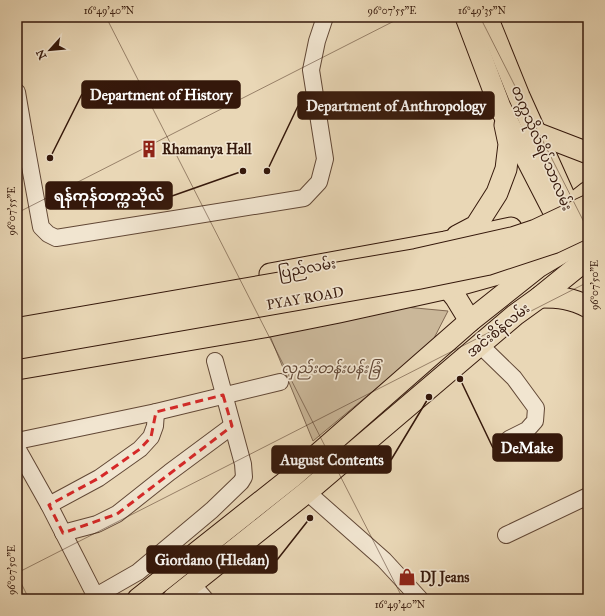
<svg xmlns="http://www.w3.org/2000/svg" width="605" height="616" font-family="'IM FELL Great Primer','Noto Sans Myanmar',serif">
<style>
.green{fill:#cab799;stroke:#806852}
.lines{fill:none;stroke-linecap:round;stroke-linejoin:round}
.minor-casing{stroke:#624836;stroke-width:18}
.major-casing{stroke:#35180b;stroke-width:23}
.minor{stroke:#f1e5d0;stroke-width:16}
.major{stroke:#e9d7b6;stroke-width:21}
.highway-bridge-casing{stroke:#35180b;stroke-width:24;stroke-linecap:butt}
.highway-bridge{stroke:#e9d7b6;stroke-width:22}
.marked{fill:none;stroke:#d62828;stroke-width:3;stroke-dasharray:8 5;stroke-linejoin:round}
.ticks{fill:none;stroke:#35180b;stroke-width:1;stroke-opacity:0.45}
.labels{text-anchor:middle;stroke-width:3.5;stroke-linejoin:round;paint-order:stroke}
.street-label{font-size:14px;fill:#35180b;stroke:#f1e5d0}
.poi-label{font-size:14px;font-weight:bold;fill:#35180b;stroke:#f1e5d0;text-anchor:start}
.park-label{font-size:14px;font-style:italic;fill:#624836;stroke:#f1e5d0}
.leader{fill:none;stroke:#35180b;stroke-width:1.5}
.callout-dot{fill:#35180b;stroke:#f1e5d0;stroke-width:1.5}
.callout{fill:#35180b;stroke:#35180b;stroke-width:1.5}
.callout-label{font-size:15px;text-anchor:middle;font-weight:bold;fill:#fff}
.neatline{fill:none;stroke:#35180b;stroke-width:1.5}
.ticks-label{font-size:10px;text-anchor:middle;fill:#35180b}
</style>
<rect width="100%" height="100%" fill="#e9d7b6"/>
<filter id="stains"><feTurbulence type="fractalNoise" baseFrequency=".005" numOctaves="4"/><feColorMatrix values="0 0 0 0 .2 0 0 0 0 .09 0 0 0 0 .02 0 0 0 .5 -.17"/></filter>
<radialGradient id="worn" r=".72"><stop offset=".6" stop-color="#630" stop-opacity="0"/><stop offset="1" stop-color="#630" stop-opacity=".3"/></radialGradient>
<path class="green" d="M405 307 448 311 432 342 313 441 270 336Z"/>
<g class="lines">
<g class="minor-casing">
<g id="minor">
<path d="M17 92 25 139"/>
<path d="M17 140 25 139 41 227 48 234 56 238 304 198 319 182 325 159 311 70 317 41 325 17"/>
<path d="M480 345 514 378 536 408 535 421 527 430 509 439"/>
<path d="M17 441 156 412 280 382"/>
<path d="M17 448 49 505 97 599"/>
<path d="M307 492 384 560 420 599"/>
<path d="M49 505 99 478 140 449 151 437 155 426 156 412"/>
<path d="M63 533 97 524 117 514 170 472 232 426"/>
<path d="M506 535 588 496"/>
<path d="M192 584 205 599"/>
<path d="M96 596 138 572 212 510 241 482 244 477 243 464 215 361"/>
</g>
</g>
<g class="major-casing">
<g id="major">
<path d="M466 17 500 107 555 214 560 226"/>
<path d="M487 17 519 96 569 207 572 219"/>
<path d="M536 133 588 153"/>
<path d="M557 213 569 207 588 192"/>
<path d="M457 236 476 226 497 193 506 169 509 144 505 125"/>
<path d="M270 274 445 242 511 228"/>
<path d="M448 288 456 298 470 321"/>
<path d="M540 297C558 297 572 298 588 307"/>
<path d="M17 369 264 327 339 312 448 288 512 270 536 260"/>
<path d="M138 599 292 477 470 321 538 267 573 246 588 222"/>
<path d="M173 599 307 492 515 315 540 297 588 258"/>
</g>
</g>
<use href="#minor" class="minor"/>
<use href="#major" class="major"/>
<g class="highway-bridge-casing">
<g id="highway-bridge">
<path d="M17 329 416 260 514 238 535 231 588 206"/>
<path d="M17 348 418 278 487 264 554 242 588 226"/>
</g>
</g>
<use href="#highway-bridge" class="highway-bridge"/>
</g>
<path class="marked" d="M223 395 232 426 117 514 63 533 49 505 99 478 140 449 151 437 156 412Z"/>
<path class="ticks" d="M106 17 403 599M480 17 588 230M17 213 402 17M17 573 588 282M17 575 29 599"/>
<defs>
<g id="building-bare" transform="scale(1.38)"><path d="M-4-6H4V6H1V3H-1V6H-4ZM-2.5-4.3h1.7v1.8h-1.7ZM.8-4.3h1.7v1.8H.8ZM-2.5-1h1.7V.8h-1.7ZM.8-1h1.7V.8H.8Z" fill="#8f2418" stroke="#f1e5d0" stroke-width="2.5" paint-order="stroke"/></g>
<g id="shop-bare" transform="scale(1.38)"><path d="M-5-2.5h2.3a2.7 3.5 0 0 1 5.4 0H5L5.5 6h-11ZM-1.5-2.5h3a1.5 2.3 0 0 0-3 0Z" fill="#8f2418" stroke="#f1e5d0" stroke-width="2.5" paint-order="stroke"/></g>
</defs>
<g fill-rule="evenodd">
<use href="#building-bare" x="149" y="149"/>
<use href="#shop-bare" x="407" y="577"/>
</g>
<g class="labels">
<g class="street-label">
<text transform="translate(542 148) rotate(67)" y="5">တက္ကသိုလ်ရိပ်သာလမ်း</text>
<text transform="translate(307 268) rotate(-10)" y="5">ပြည်လမ်း</text>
<text transform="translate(305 298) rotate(-10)" y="5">PYAY ROAD</text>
<text transform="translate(498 330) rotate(-39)" y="5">အင်းစိန်လမ်း</text>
</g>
<g class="poi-label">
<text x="162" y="154">Rhamanya Hall</text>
<text x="420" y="582">DJ Jeans</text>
</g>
<g class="park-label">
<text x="331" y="373">လှည်းတန်းပန်းခြံ</text>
</g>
</g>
<path class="leader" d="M50 158L82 94M267 171L298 106M243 171L172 196M460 379L493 448M429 397L391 460M310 518L277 560"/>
<g class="callout-dot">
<circle cx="50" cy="158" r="4"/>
<circle cx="267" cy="171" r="4"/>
<circle cx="243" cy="171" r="4"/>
<circle cx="460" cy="379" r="4"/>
<circle cx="429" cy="397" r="4"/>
<circle cx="310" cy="518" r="4"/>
</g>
<g class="callout">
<rect x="82" y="81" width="158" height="27" rx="4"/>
<rect x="298" y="92" width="196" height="27" rx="4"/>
<rect x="46" y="182" width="126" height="27" rx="4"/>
<rect x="493" y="434" width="69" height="27" rx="4"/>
<rect x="272" y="446" width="119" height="27" rx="4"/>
<rect x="147" y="546" width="130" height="27" rx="4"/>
</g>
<g class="callout-label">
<text x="161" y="100">Department of History</text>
<text x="396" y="111">Department of Anthropology</text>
<text x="109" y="201">ရန်ကုန်တက္ကသိုလ်</text>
<text x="527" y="453">DeMake</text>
<text x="332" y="465">August Contents</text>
<text x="212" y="565">Giordano (Hledan)</text>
</g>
<rect width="605" height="616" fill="none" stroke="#e9d7b6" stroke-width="44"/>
<g transform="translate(50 50) rotate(243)" stroke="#f1e5d0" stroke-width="3" paint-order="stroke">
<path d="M0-3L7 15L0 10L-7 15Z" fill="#35180b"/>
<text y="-6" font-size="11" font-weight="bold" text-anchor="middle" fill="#35180b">N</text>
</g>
<rect x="22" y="22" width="561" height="572" class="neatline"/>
<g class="ticks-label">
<text x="109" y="14">16°49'40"N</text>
<text x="392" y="14">96°07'55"E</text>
<text x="482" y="14">16°49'35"N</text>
<text transform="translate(11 211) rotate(-90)" y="4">96°07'55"E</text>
<text transform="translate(594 285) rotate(-90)" y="4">96°07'50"E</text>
<text transform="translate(11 570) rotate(-90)" y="4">96°07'50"E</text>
<text x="400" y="608">16°49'40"N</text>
</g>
<rect width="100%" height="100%" filter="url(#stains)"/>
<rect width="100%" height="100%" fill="url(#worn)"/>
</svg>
